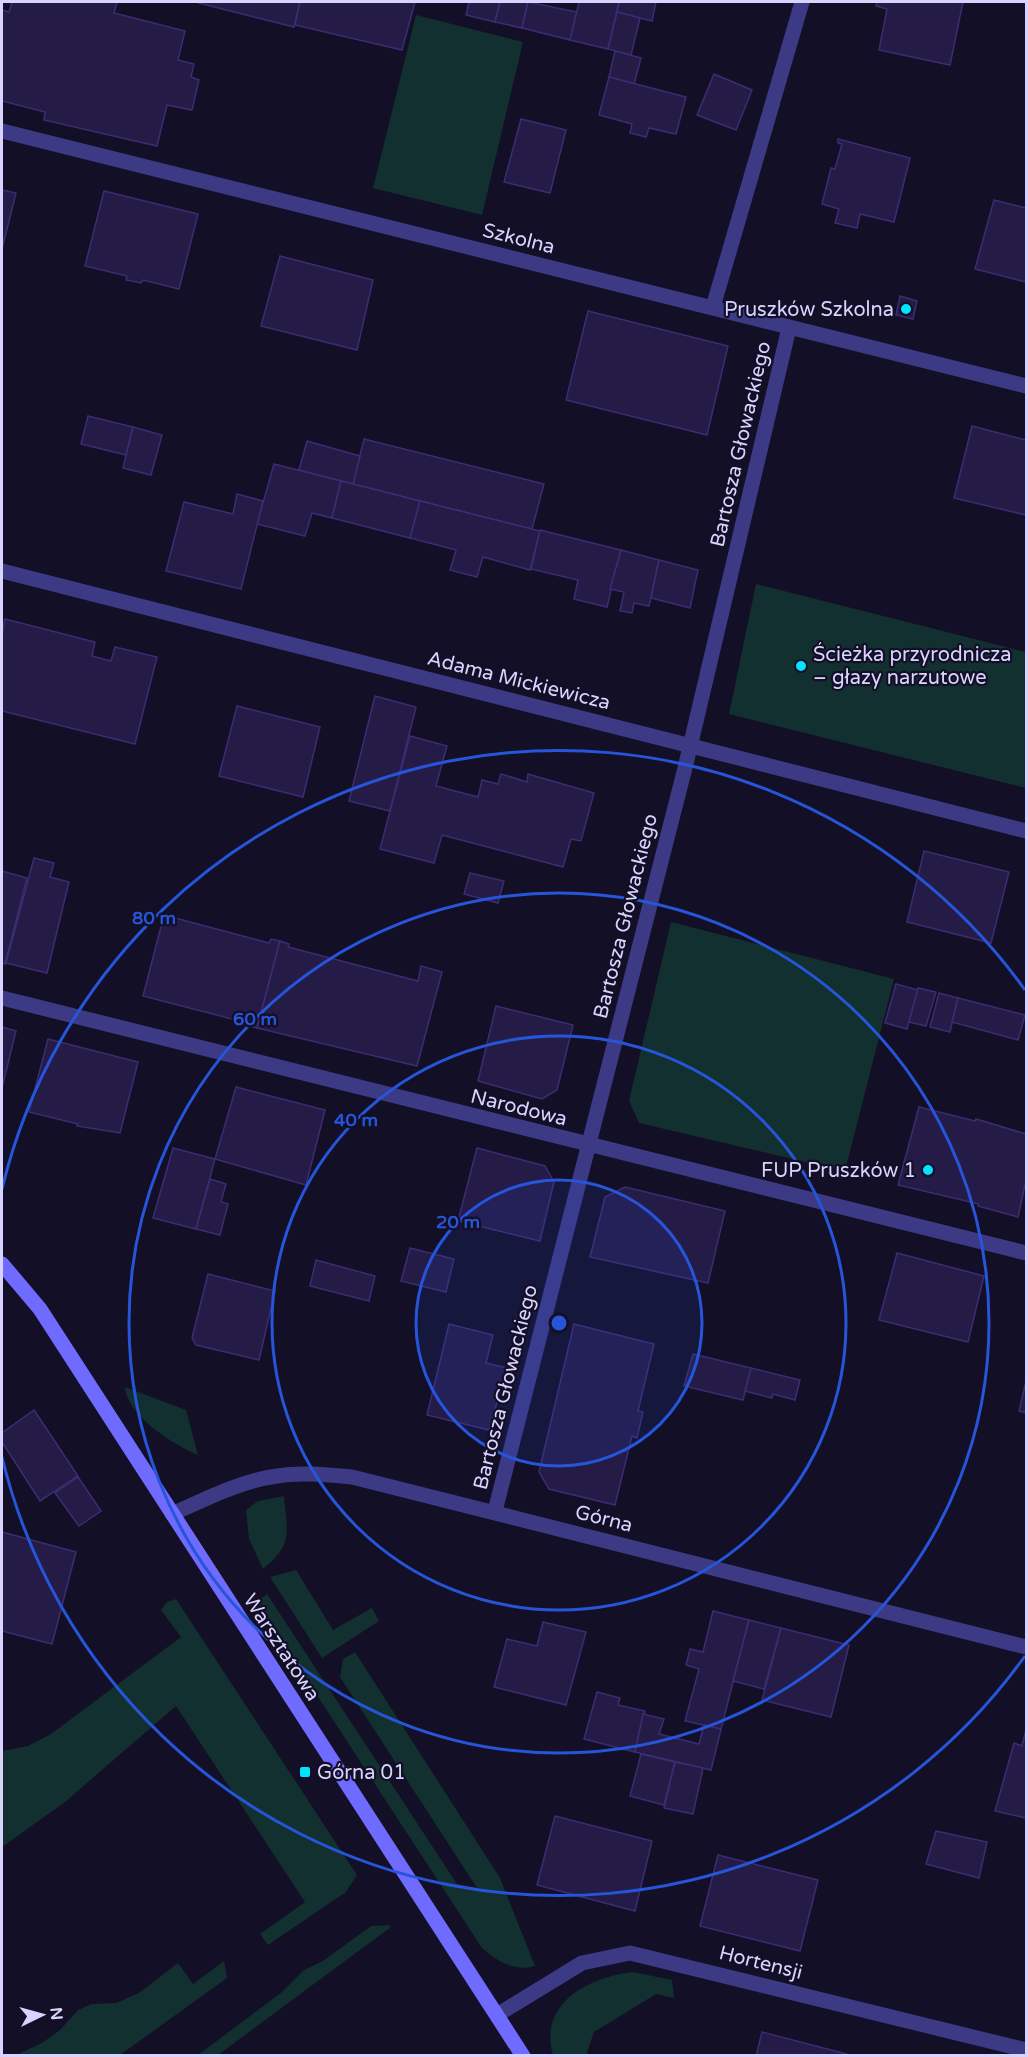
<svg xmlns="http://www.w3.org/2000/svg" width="1028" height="2057" font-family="'Varela Round',sans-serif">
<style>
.green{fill:#12302f}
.building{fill:#241b47;stroke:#3b2d73;stroke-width:1.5}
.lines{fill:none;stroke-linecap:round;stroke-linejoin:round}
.street{stroke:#3d3a85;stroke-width:15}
.secondary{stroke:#6f6bff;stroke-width:15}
.ring{fill:none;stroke:#2655da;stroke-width:3}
.poi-dot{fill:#00e5ff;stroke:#130f26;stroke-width:2}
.labels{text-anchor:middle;stroke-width:4.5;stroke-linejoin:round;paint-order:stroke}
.street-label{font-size:20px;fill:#d9d4ff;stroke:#130f26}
.poi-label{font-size:20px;fill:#d9d4ff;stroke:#130f26;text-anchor:end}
.centre{fill:#2655da;stroke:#130f26;stroke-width:3}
.ring-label{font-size:18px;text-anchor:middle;font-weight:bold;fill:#2655da;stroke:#130f26;stroke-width:4.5;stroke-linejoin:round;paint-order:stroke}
</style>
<rect width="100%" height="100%" fill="#130f26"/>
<g class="green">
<path d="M416 15 523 42 482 215 373 188Z"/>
<path d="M756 584 1026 652V788L729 714Z"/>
<path d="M671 922 894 979 845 1171 639 1123 629 1101Z"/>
<path d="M125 1387 186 1410 198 1455C174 1445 127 1416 125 1387Z"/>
<path d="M284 1496C287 1532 294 1544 263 1569L249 1539 246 1510 258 1501Z"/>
<path d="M296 1570 333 1630 372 1608 379 1621 322 1658 270 1577Z"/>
<path d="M267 1594 457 1884 477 1888 340 1677 343 1659 355 1652 500 1878 535 1966C514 1972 497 1961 482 1948L256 1602Z"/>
<path d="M176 1599 357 1875 346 1892 268 1945 260 1934 305 1902 176 1706 65 1802 2 1847V1751L28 1746 51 1734 181 1637 161 1610 167 1602Z"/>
<path d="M389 1925 391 1927 218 2055H198L282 1992 304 1970 323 1961 371 1926Z"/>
<path d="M224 1961 227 1978 120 2055H16L42 2043 60 2030 78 2010 92 2004 116 2003 139 1993 178 1963 193 1984Z"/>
<path d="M633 1972 672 1980 674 1998 656 1994 594 2032 587 2052 589 2055H553C538 2003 589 1977 633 1972Z"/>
</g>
<g class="building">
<path d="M12 2H117L114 13 185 31 178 60 194 64 191 77 199 80 192 110 167 105 157 146 44 120 45 112 2 101V10L9 12Z"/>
<path d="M195 2H300L294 27Z"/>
<path d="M300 2H415L402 50 295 25Z"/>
<path d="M469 2H500L495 22 466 15Z"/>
<path d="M500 2H528L522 28 495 22Z"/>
<path d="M528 2 577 12 570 40 522 28Z"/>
<path d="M579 2H619L608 49 570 40Z"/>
<path d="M619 2H656L652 21 617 12Z"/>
<path d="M877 2H963L950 65 879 50 887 9 876 6Z"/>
<path d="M617 12 640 18 631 55 608 49Z"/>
<path d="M615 51 641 58 634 84 609 77Z"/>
<path d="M714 74 752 90 736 130 697 115Z"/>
<path d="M609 77 686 97 676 134 649 128 646 137 630 133 632 124 599 115Z"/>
<path d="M521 119 566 130 550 193 504 182Z"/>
<path d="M838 139 910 158 894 222 860 214 857 228 835 223 839 209 822 204 831 168 835 169 842 144 838 143Z"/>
<path d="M2 190 16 193 2 249Z"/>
<path d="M104 191 198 214 179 289 143 280 141 283 126 280 127 276 85 266Z"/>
<path d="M994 200 1026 208V282L975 269Z"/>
<path d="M280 256 373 280 357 350 261 326Z"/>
<path d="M900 296 917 301 913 319 896 315Z"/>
<path d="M588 311 728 346 707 435 566 400Z"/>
<path d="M88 416 133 427 126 455 81 444Z"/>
<path d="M972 426 1026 440V515L954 498Z"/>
<path d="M133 427 162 435 151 475 123 468Z"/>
<path d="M364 439 544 484 532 529 353 484Z"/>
<path d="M307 441 360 456 353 484 299 470Z"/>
<path d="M274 464 341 481 332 518 312 513 305 536 257 524Z"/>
<path d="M341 481 420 501 410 538 332 518Z"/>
<path d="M237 494 263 501 241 589 166 571 184 502 233 514Z"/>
<path d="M420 501 540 531 530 570 483 557 477 577 450 570 456 550 410 538Z"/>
<path d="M540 530 621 550 607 607 574 599 578 580 531 569Z"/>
<path d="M621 550 659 560 649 606 634 603 632 613 620 611 624 592 610 589Z"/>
<path d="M659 560 698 570 690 608 651 598Z"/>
<path d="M5 619 95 642 92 656 111 661 115 647 157 657 135 744 2 711V634Z"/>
<path d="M375 696 416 707 390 811 349 801Z"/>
<path d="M237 706 320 727 303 797 219 776Z"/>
<path d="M410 736 447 746 436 786 478 797 482 780 498 784 501 774 527 782 528 774 594 793 581 841 571 839 563 867 442 835 434 863 380 849Z"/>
<path d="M924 851 1009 872 991 943 907 922Z"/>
<path d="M34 858 54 863 50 877 69 882 47 973 6 963Z"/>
<path d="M2 871 27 878 5 964 2 963Z"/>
<path d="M470 873 504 881 498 903 464 894Z"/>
<path d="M164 915 269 943 271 939 280 941 257 1028 235 1022 236 1020 143 996Z"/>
<path d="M280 941 289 944 288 947 418 981 421 966 442 972 417 1066 257 1028Z"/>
<path d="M896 984 918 990 907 1029 885 1023Z"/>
<path d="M918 988 936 992 926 1026 909 1022Z"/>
<path d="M939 993 958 998 950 1032 930 1027Z"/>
<path d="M958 998 1025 1015 1018 1040 952 1022Z"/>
<path d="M496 1006 573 1025 557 1090 542 1099 478 1081Z"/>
<path d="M2 1027 16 1031 2 1088Z"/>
<path d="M48 1039 138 1062 120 1133 77 1126 78 1124 29 1112Z"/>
<path d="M236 1087 325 1110 306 1185 215 1159Z"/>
<path d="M919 1107 975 1121 976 1119 1026 1134V1180L1018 1217 978 1206 979 1204 898 1185Z"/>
<path d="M173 1148 215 1159 196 1229 153 1218Z"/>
<path d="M477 1148 545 1166 554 1182 540 1241 458 1221Z"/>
<path d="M210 1179 226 1184 221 1202 228 1204 220 1235 196 1229Z"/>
<path d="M625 1187 725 1211 708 1283 590 1257 605 1197Z"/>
<path d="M410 1248 454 1259 446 1292 401 1281Z"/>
<path d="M897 1253 984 1276 968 1342 879 1320Z"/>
<path d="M316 1260 375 1276 369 1301 310 1286Z"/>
<path d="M208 1274 275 1291 259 1360 196 1345 192 1338Z"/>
<path d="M449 1324 493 1335 486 1363 507 1368 489 1430 427 1415Z"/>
<path d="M574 1324 654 1344 638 1411 643 1412 637 1438 632 1436 615 1505 549 1489 539 1472Z"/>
<path d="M693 1354 751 1368 743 1400 684 1386Z"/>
<path d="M751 1368 800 1380 795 1400 773 1394 772 1398 745 1391Z"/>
<path d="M1026 1381V1413L1019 1411Z"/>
<path d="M34 1410 78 1476 40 1501 2 1442V1433Z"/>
<path d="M78 1477 101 1511 79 1526 55 1493Z"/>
<path d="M2 1532 76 1552 52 1644 2 1631Z"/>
<path d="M713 1611 749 1620 721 1729 685 1721 699 1669 686 1665 690 1649 703 1652Z"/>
<path d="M749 1620 781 1628 764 1689 733 1681Z"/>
<path d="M543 1622 586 1632 566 1705 494 1687 507 1639 537 1646Z"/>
<path d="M781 1628 849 1645 831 1717 762 1700Z"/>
<path d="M597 1692 620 1698 618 1705 645 1711 635 1752 584 1739Z"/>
<path d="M643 1714 664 1719 659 1734 699 1744 704 1725 721 1729 711 1770 635 1752Z"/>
<path d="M1026 1730V1818L995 1811 1014 1743 1022 1746Z"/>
<path d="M641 1754 675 1762 664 1805 630 1796Z"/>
<path d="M675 1762 703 1768 693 1814 664 1808Z"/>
<path d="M555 1816 652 1841 635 1911 537 1885Z"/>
<path d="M936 1831 987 1842 979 1878 926 1864Z"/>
<path d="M718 1855 818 1880 800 1951 700 1926Z"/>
<path d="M762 2032 854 2056H756Z"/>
</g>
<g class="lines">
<g class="street">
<path d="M2 131 1026 386"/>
<path d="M713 307 802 2"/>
<path d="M2 571 1026 831"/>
<path d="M2 998C343 1085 685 1167 1026 1253"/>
<path d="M495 1511 685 768 789 328"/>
<path d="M172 1514C206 1499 240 1481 277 1476 302 1472 328 1475 352 1477L1026 1647"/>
<path d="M497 2015 582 1963 630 1953 1026 2050"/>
</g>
<path class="secondary" d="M2 1264 40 1309 523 2056"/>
</g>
<circle cx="559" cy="1323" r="143" fill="#2655da" fill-opacity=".12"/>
<g class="ring">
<circle cx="559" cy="1323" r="143"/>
<circle cx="559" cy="1323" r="287"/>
<circle cx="559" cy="1323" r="430"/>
<path d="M1025 1656A573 573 0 0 1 2 1457M2 1189A573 573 0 0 1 1025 990"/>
</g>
<g class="poi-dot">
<circle cx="906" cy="309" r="6"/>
<circle cx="801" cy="666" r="6"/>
<circle cx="928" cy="1170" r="6"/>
<rect x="299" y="1766" width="12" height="12" rx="3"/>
</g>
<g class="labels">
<g class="street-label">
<text transform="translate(519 238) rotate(14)" y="7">Szkolna</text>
<text transform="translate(740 444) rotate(-77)" y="7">Bartosza Głowackiego</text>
<text transform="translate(519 680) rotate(14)" y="7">Adama Mickiewicza</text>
<text transform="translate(625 916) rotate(-76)" y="7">Bartosza Głowackiego</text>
<text transform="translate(519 1107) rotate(14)" y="7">Narodowa</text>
<text transform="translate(505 1387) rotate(-76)" y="7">Bartosza Głowackiego</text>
<text transform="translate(604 1518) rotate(14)" y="7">Górna</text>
<text transform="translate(282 1647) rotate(57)" y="7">Warsztatowa</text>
<text transform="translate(761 1962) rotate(14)" y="7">Hortensji</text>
</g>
<g class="poi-label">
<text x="894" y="316">Pruszków Szkolna</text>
<text x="813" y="661" text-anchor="start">Ścieżka przyrodnicza<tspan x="813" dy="23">– głazy narzutowe</tspan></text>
<text x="916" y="1177">FUP Pruszków 1</text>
<text x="317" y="1779" text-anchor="start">Górna 01</text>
</g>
</g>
<circle cx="559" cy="1323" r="9" class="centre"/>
<g class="ring-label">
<text x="154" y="924">80 m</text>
<text x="255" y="1025">60 m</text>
<text x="356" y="1126">40 m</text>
<text x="458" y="1228">20 m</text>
</g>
<rect width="1028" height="2057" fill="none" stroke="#d9d4ff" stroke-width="6"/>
<g transform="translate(42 2015) rotate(85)" stroke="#130f26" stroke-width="4.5" paint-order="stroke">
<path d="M0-4.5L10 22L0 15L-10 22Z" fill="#d9d4ff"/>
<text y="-9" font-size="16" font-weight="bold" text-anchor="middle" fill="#d9d4ff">N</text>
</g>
</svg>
